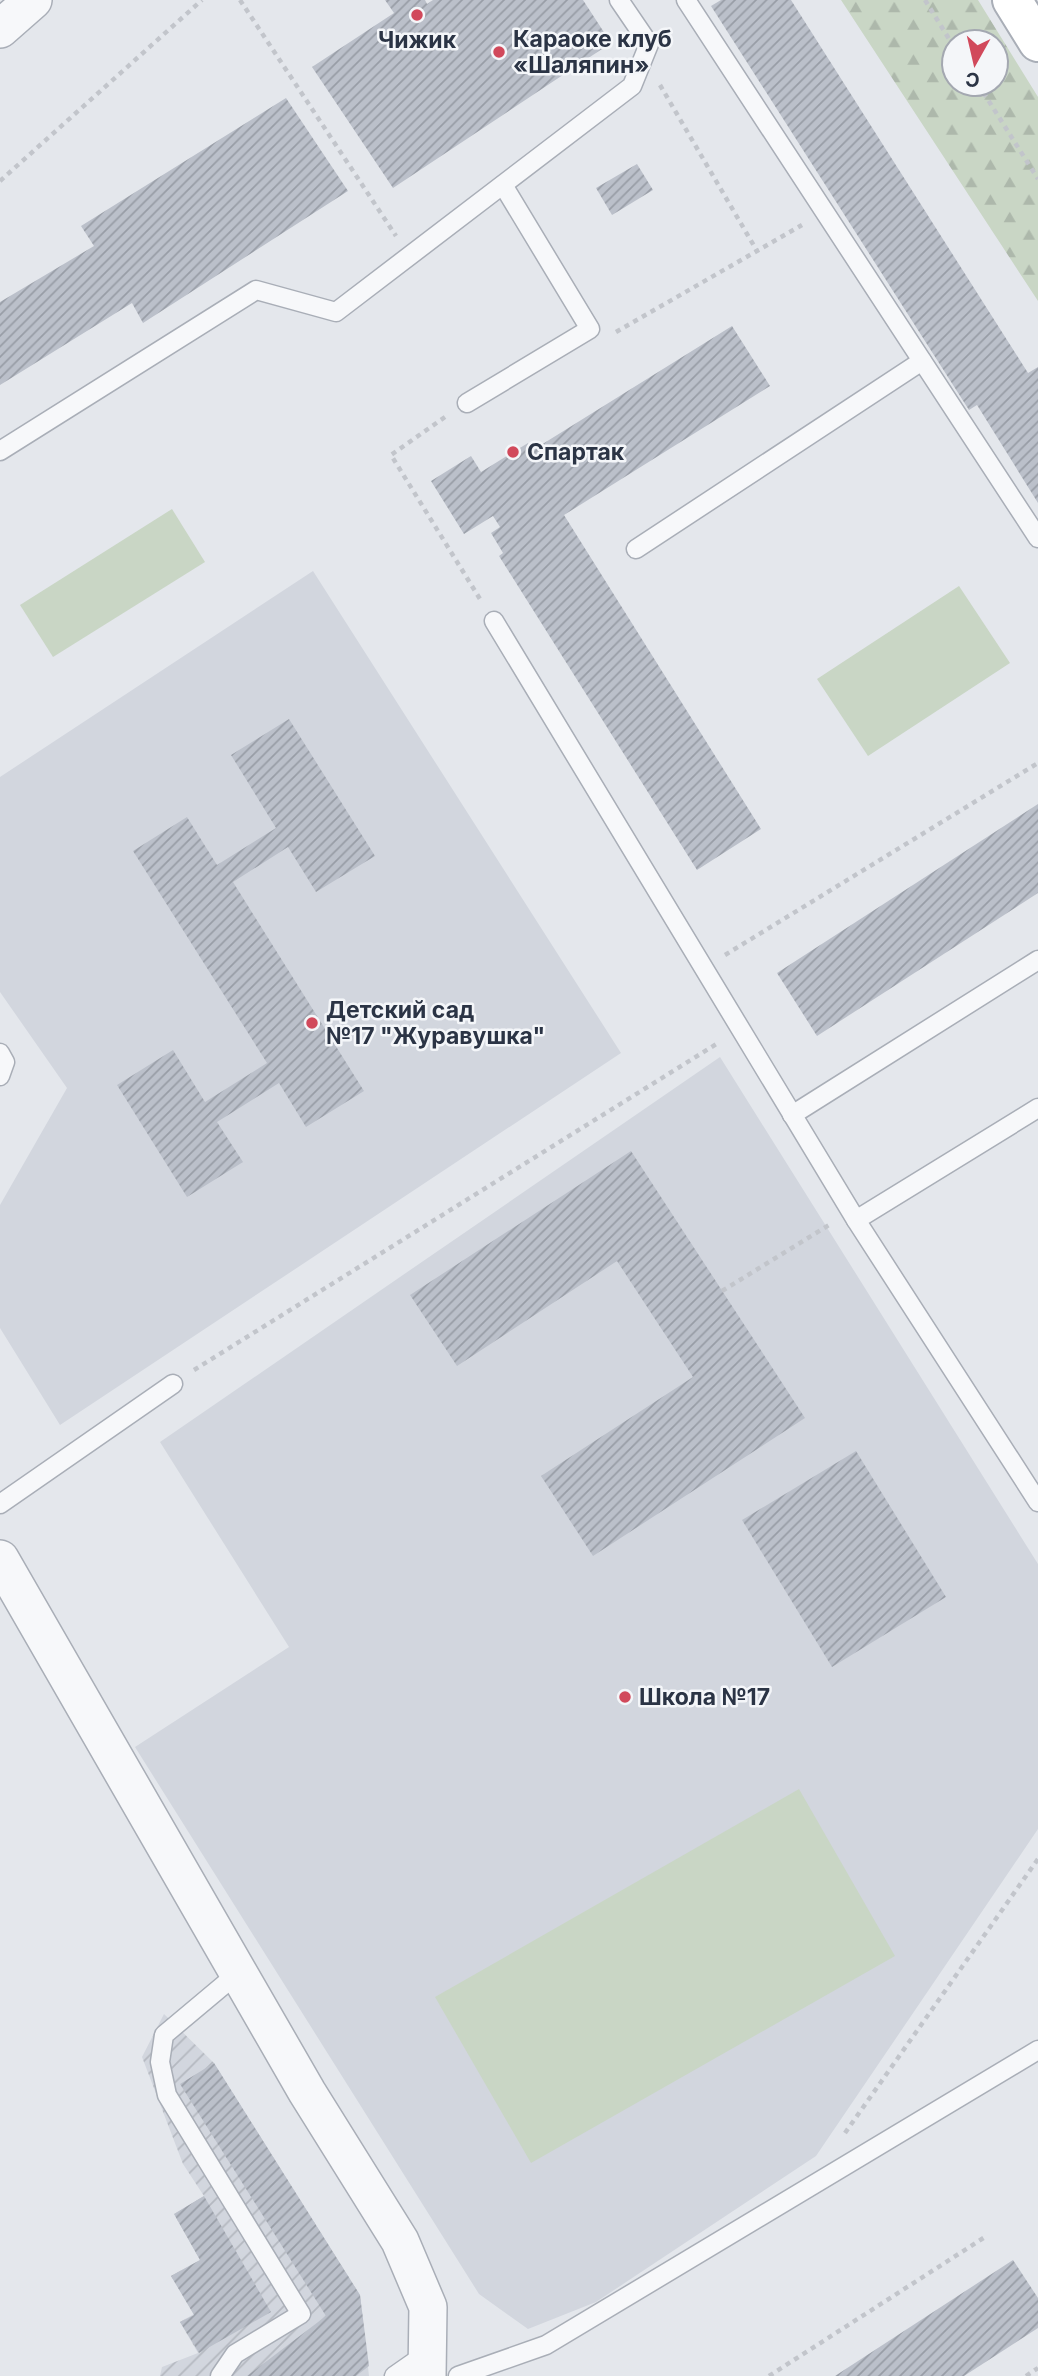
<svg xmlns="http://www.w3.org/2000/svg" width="1038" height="2376" font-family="Inter,sans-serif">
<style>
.built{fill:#d2d6de}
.industrial{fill:url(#industrial-furrows)}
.forest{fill:url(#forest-firs);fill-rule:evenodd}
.green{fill:#c9d6c5}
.building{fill:url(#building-hatch)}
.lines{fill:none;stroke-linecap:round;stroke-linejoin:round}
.lane-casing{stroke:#a9aeb7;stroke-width:21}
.street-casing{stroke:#a9aeb7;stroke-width:40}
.secondary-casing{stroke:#a9aeb7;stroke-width:42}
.path{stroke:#c2c5cb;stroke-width:4.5;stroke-dasharray:5 5;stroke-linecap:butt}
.lane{stroke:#f7f8fa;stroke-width:18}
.street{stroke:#f7f8fa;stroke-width:37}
.secondary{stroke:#fff;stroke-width:38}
.poi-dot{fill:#d1495b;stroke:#f4f6f9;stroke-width:2.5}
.labels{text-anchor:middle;stroke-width:5;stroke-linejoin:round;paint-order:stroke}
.poi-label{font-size:23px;font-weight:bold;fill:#2b3445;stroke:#f4f6f9;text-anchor:start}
</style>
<defs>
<pattern id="industrial-furrows" width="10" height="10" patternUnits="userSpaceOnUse" patternTransform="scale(1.75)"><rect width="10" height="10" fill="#d2d6de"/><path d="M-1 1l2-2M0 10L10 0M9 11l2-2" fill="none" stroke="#b4b8c0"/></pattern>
<pattern id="forest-firs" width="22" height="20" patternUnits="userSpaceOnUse" patternTransform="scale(1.75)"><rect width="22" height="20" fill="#c9d6c5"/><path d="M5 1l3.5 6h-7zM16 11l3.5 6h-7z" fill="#adb8ab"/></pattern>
<pattern id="building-hatch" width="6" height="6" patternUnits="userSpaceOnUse" patternTransform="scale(1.75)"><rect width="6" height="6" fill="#bbc0ca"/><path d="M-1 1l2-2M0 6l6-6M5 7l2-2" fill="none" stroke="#989da6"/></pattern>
</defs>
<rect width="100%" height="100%" fill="#e4e7ec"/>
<g class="built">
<path d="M313 571 621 1053 60 1425 0 1328V1205L67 1088 0 992V777Z"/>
<path d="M720 1057 1038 1564V1829L816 2156 596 2302 528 2329 479 2294 135 1747 289 1647 160 1442Z"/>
</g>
<path class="industrial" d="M164 2014 214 2063 360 2295 369 2376H160L162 2367 198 2353 180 2322 194 2314 171 2276 200 2260 174 2214 204 2196 183 2164 142 2057Z"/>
<path class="forest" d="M841 0H978L1038 97V301ZM954 42H996V84H954Z"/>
<g class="green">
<path d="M172 509 205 562 53 657 20 605Z"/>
<path d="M959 586 1010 663 868 756 817 679Z"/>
<path d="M799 1789 895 1956 531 2163 435 1997Z"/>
</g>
<g class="building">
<path d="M385 0H425L427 4 433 0H583L611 43 393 188 312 67 394 13Z"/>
<path d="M721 0H791L1028 373 1038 367V503L977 405 969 410 711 6Z"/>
<path d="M286 98 348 191 143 323 132 303 0 385V302L94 246 81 226Z"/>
<path d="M637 164 653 190 612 215 596 188Z"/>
<path d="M732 326 770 386 564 515 761 829 697 870 499 556 503 553 491 533 500 527 493 516 464 534 431 481 471 456 481 472 528 443 533 450Z"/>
<path d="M289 719 375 856 316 892 288 847 233 882 364 1091 306 1127 279 1083 217 1122 243 1162 187 1197 117 1085 173 1050 205 1102 267 1063 133 851 187 817 217 865 276 828 231 755Z"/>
<path d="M1038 804V893L817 1036 777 973Z"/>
<path d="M631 1151 805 1418 593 1556 541 1476 693 1377 617 1261 457 1366 410 1295Z"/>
<path d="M856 1451 946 1597 832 1667 742 1520Z"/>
<path d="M214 2063 360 2295 369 2366 356 2376H247L326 2316 180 2084Z"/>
<path d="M204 2196 271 2312 199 2353 180 2322 194 2315 171 2276 200 2260 174 2214Z"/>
<path d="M1013 2260 1038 2298V2328L964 2376H835Z"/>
</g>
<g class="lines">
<g class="lane-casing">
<g id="lane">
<path d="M686 0 1038 538"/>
<path d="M467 403 590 329 503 185"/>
<path d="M0 451 256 290 336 312 632 86 649 44 619 0"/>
<path d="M636 549 922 361"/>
<path d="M494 621 856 1220"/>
<path d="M0 1053 5 1062 0 1076"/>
<path d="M1038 1108 856 1220 1038 1502"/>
<path d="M792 1115 1038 960"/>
<path d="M0 1504 173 1384"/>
<path d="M220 2376 235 2354 301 2314 167 2095 160 2062 164 2035 238 1973"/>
<path d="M394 2376 427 2353"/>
<path d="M458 2376 546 2345 1038 2050"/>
</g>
</g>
<g class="street-casing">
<g id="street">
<path d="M0 29 33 0"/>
<path d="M0 1559 307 2092 400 2241 428 2307 427 2376"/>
</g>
</g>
<g class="secondary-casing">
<path id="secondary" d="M1012 0 1038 42"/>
</g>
<g class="path">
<path d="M240 0 396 236"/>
<path d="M925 0 954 47"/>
<path d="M978 84 1038 179"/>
<path d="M660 85 757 251"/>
<path d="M0 181 202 0"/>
<path d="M616 332 802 225"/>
<path d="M445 417 391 455 480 599"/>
<path d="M725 955 1038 763"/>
<path d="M722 1291 829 1225"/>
<path d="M194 1370 718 1043"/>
<path d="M845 2133 1038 1859"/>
<path d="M769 2376 985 2237"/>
<path d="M1026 2376 1038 2368"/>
</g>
<use href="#lane" class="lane"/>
<use href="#street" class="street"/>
<use href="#secondary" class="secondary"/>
</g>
<g class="poi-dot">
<circle cx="417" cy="15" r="7"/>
<circle cx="499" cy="52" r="7"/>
<circle cx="513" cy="452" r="7"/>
<circle cx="312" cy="1023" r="7"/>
<circle cx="625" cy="1697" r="7"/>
</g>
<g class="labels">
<g class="poi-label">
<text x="513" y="47">Караоке клуб<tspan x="513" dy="26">«Шаляпин»</tspan></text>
<text x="417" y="48" text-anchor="middle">Чижик</text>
<text x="527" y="460">Спартак</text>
<text x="326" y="1018">Детский сад<tspan x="326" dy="26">№17 "Журавушка"</tspan></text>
<text x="639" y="1705">Школа №17</text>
</g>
</g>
<g transform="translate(975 63) rotate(188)"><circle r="33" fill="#f4f6f9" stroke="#a4a8b1" stroke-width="2"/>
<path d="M0-5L12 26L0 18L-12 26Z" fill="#d1495b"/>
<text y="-10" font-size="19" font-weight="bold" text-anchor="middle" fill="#2b3445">С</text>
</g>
</svg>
